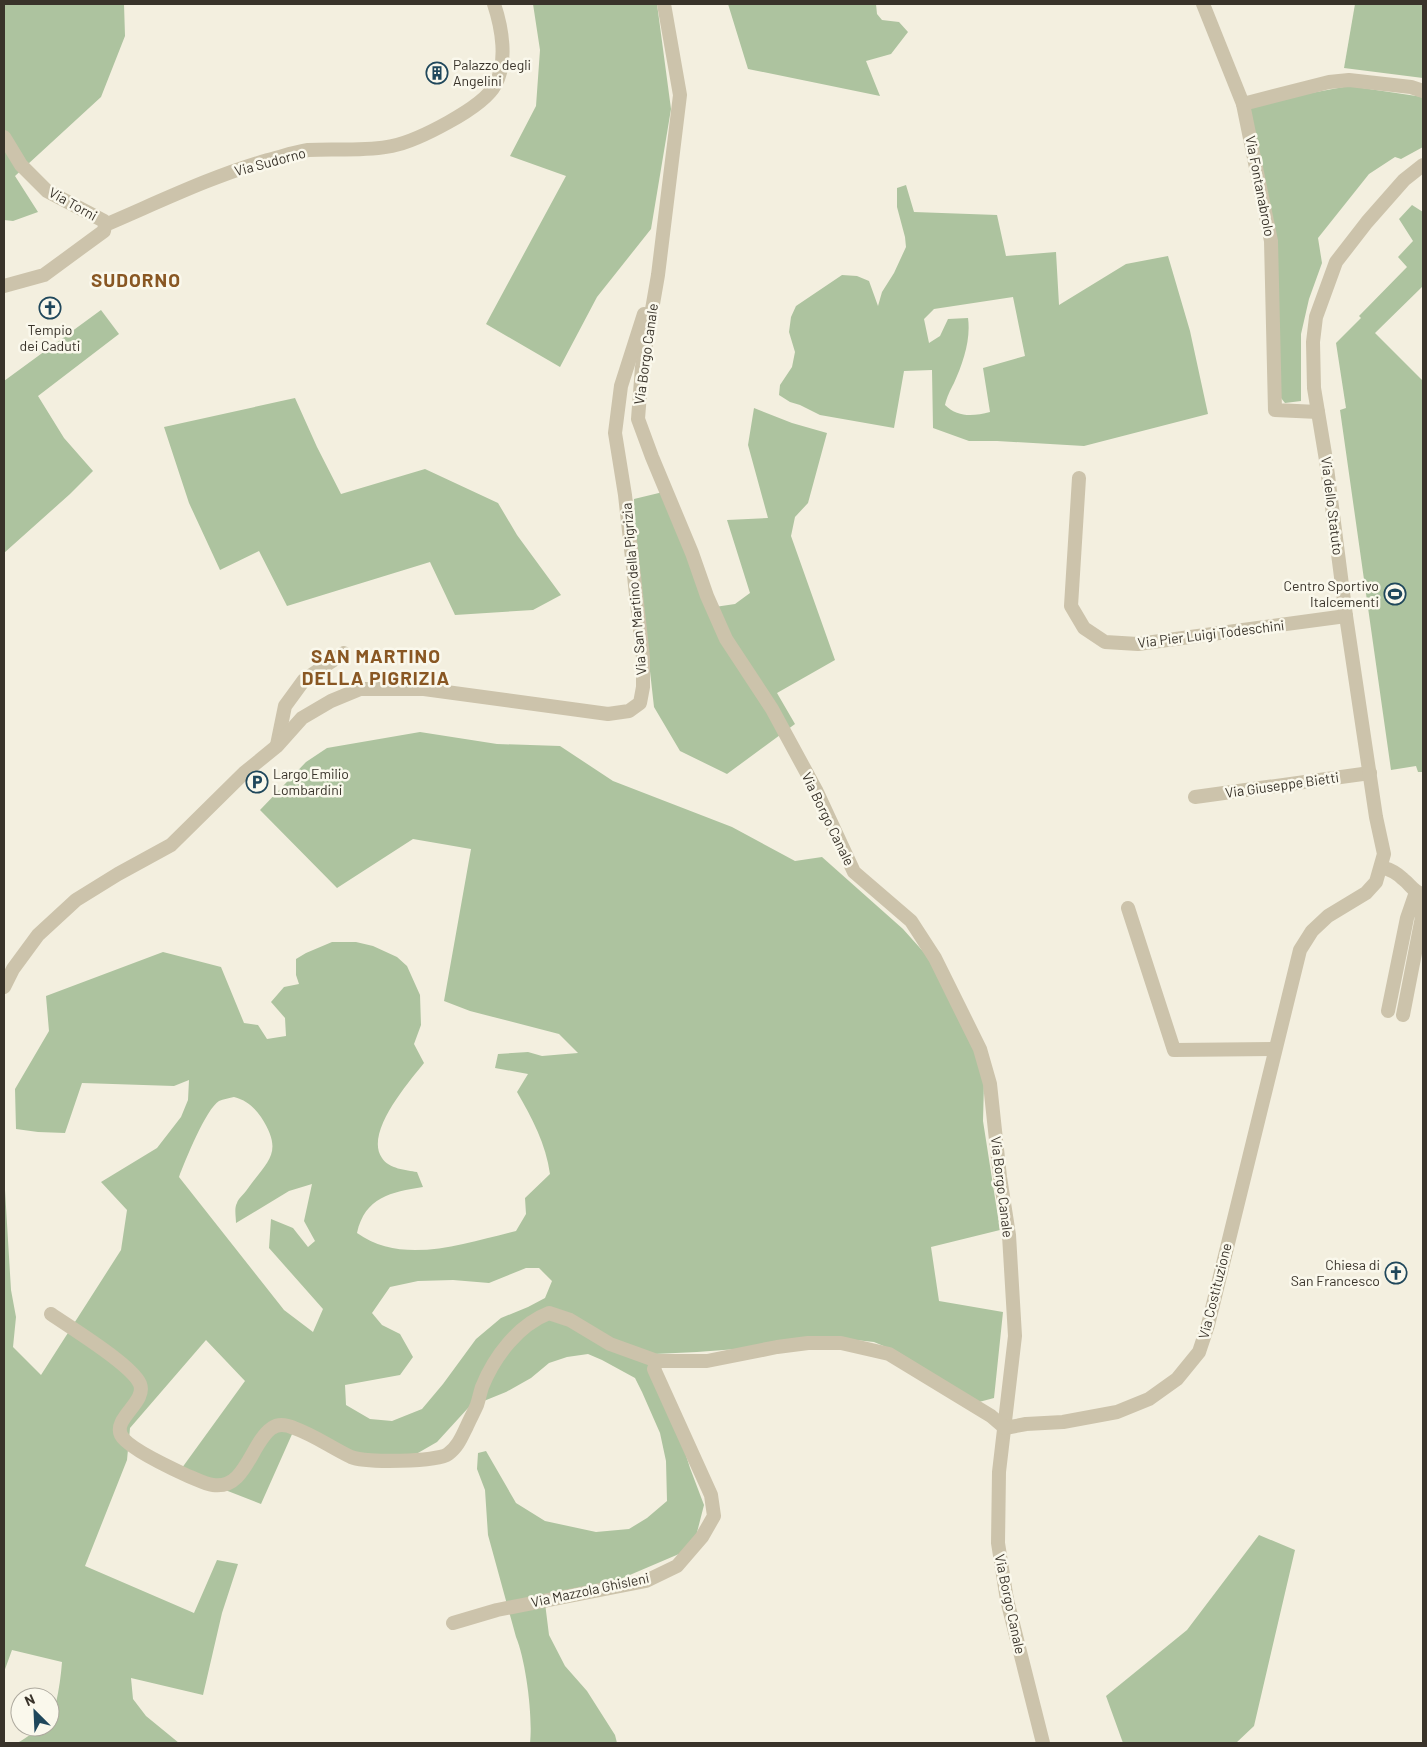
<svg xmlns="http://www.w3.org/2000/svg" width="1427" height="1747" font-family="Barlow,sans-serif">
<style>
.green{fill:#adc39f;fill-rule:evenodd}
.lines{fill:none;stroke-linecap:round;stroke-linejoin:round}
.minor{stroke:#ccc3ab;stroke-width:14}
.labels{text-anchor:middle;stroke-width:5;stroke-linejoin:round;paint-order:stroke}
.poi-label{font-size:14px;fill:#39332a;stroke:#faf8ec;text-anchor:start}
.street-label{font-size:14px;fill:#39332a;stroke:#faf8ec}
.district-label{font-size:19px;font-weight:bold;letter-spacing:1px;fill:#895723;stroke:#faf8ec}
</style>
<rect width="100%" height="100%" fill="#f3efdf"/>
<g class="green">
<path d="M4 4H124L125 36 101 97 15 176 38 212 13 221 4 220Z"/>
<path d="M533 4H657L671 109 651 229 597 297 560 367 486 324 566 176 510 156 536 106 540 50Z"/>
<path d="M728 4H876L877 14 882 20 899 22 908 32 891 54 866 61 880 96 748 69Z"/>
<path d="M1355 4H1423V78L1344 68Z"/>
<path d="M1349 86 1423 97V147L1401 159 1395 157 1369 174 1318 238 1322 263 1309 299 1301 334V401L1285 403 1281 398 1275 272 1249 111 1253 106 1300 95Z"/>
<path d="M906 185 914 212 997 215 1006 256 1056 252 1059 305 1126 264 1168 256 1190 331 1208 414 1084 446 997 441H969L933 428 932 370 904 371 894 428 820 415 800 405 790 402 779 395 780 385 792 367 795 352 789 332 791 317 796 306 842 275 857 276 869 281 878 306 882 292 894 273 906 247 905 237 897 207V188ZM1013 297 1025 356 983 368 990 412C974 416 958 418 945 405 947 396 950 391 954 383 963 363 971 340 968 318L948 319 940 336 929 343 924 319 934 309Z"/>
<path d="M1412 205 1423 212V286L1375 333 1423 381V772H1418L1416 766 1391 770 1340 410 1346 408 1336 343 1361 318 1359 316 1407 267 1398 257 1413 241 1399 219Z"/>
<path d="M101 310 119 334 38 396 64 438 93 471 70 494 4 553V381Z"/>
<path d="M295 398 317 447 341 494 425 469 498 503 517 535 561 595 533 610 455 615 430 562 287 606 259 551 220 570 189 503 164 427Z"/>
<path d="M754 408 792 423 827 433 808 503 795 517 791 536 835 660 777 693 795 724 727 774 680 751 654 707 636 546 634 499 663 492 708 608 735 604 750 593 727 520 768 518 748 445Z"/>
<path d="M420 732 497 744 560 746 613 781 732 827 795 861 822 857 903 929 936 966 968 1031 984 1081 983 1121 1000 1230 931 1247 939 1301 1003 1312 994 1398 979 1402 898 1352 874 1342 819 1336 750 1348 697 1352 654 1354 690 1468 704 1505 693 1548 611 1583 544 1595 549 1635 565 1666 587 1691 615 1735 617 1743H530C533 1717 526 1661 516 1637L488 1535 485 1490 477 1469 478 1453 486 1451 516 1503 545 1521 596 1532 629 1529 647 1518 667 1501 666 1461 660 1433 642 1392 635 1378 602 1360 588 1354 567 1357 549 1363 531 1378 506 1392 469 1407 437 1442 411 1457 344 1452 293 1432 261 1504 179 1472 245 1381 206 1340 130 1428 127 1460 85 1566 194 1613 217 1560 238 1564 222 1613 203 1695 131 1678 133 1699 146 1716 179 1743H17C27 1738 38 1727 50 1727 50 1718 53 1712 56 1703 59 1689 61 1676 62 1662L12 1650 4 1672V1190H5L11 1290 16 1317 13 1347 41 1375 121 1250 127 1210 101 1182 157 1148 181 1117 188 1100 189 1080 174 1086 82 1083 65 1133 38 1132 16 1129 15 1089 49 1031 46 996 163 952 221 967 244 1023 258 1025 267 1039 286 1036 285 1018 271 1002 284 987 299 984 296 975V959L306 953 332 942H356L373 946 397 957 407 966 420 995 421 1025 414 1044 424 1063C409 1082 364 1133 382 1158 389 1169 406 1170 417 1172L423 1187C391 1192 365 1197 357 1233 403 1266 465 1243 516 1231L526 1214 525 1198 550 1174C546 1144 532 1118 517 1092L528 1074 495 1068 498 1054 528 1052 542 1056 578 1053 559 1034 470 1011 444 1001 471 849 413 839 337 888 260 810 306 762 327 748ZM234 1097C246 1100 254 1107 261 1117 285 1154 267 1161 246 1191 243 1195 238 1199 237 1203 234 1208 236 1217 236 1223L289 1191 312 1184 304 1221 315 1241 308 1247 293 1228 271 1219 269 1248 323 1309 313 1332 284 1310 179 1177C185 1161 206 1109 219 1101 223 1099 230 1098 234 1097ZM526 1268H539L552 1281 545 1298 528 1307 501 1318 476 1339 443 1384 422 1409 392 1421 370 1419 346 1405 345 1385 400 1375 413 1357 400 1334 382 1325 372 1313 390 1287 418 1281 453 1280 489 1283Z"/>
<path d="M1259 1535 1295 1550 1254 1726 1236 1743H1123L1106 1696 1187 1630Z"/>
</g>
<g class="lines">
<g class="minor">
<path d="M664 4 680 95 658 275 642 367 638 419 652 457 692 553 707 596 726 639 772 709 816 790 854 872 911 921 935 958 980 1049 990 1084 1000 1177 1009 1235 1015 1336 999 1472 998 1543 1007 1600 1043 1743"/>
<path d="M1203 4 1243 104"/>
<path d="M4 137 21 165 47 191 104 221 105 225"/>
<path d="M4 286 44 275 104 231 105 225C159 202 212 176 268 160 280 157 295 152 308 150 336 148 364 152 392 146 417 141 483 108 495 85 508 62 502 28 494 4"/>
<path d="M1318 412 1275 410 1271 241 1243 104 1329 82 1349 80 1411 87 1423 91"/>
<path d="M1079 478 1071 606 1084 628 1105 642 1138 644 1346 616"/>
<path d="M277 745 285 706 304 680 344 653"/>
<path d="M1195 797 1370 773"/>
<path d="M1381 867C1389 869 1397 873 1403 879 1411 885 1413 892 1423 894"/>
<path d="M1128 908 1174 1050 1275 1049"/>
<path d="M4 987 13 969 38 935 76 900 118 874 171 845 244 773 277 746 302 718 331 701 360 689H424L608 714 629 711 640 703 643 687V657L625 495 615 433 621 386 644 314"/>
<path d="M1388 1011 1407 918 1416 892 1422 917 1403 1015"/>
<path d="M51 1314C71 1328 132 1365 140 1384 147 1402 113 1418 121 1435 127 1448 175 1470 188 1476 196 1479 205 1484 213 1485 246 1490 251 1442 272 1428 279 1423 287 1425 294 1428 314 1435 332 1448 351 1457 365 1463 437 1462 448 1454 458 1447 462 1436 467 1426 470 1419 474 1412 477 1405 479 1399 480 1393 482 1387 494 1357 518 1325 549 1313L570 1320 610 1344 657 1361"/>
<path d="M1005 1428 1026 1424 1063 1422 1117 1412 1149 1399 1177 1379 1199 1352 1208 1325 1300 950 1312 931 1328 916 1366 893 1376 882 1384 854 1376 817 1346 616 1326 460 1314 388 1313 342 1316 317 1336 262 1367 222 1404 180 1423 165"/>
<path d="M453 1623 497 1610 646 1581 677 1566 702 1537 714 1516 711 1495 654 1369 657 1361H707L777 1347 808 1343H841L889 1354 991 1416 1005 1428"/>
</g>
</g>
<defs>
<g id="building-ring" transform="scale(1.125)"><circle r="9.5" fill="#faf8ec" stroke="#1f475b" stroke-width="1.5"/><path d="M-4-6H4V6H1V3H-1V6H-4ZM-2.5-4.3h1.7v1.8h-1.7ZM.8-4.3h1.7v1.8H.8ZM-2.5-1h1.7V.8h-1.7ZM.8-1h1.7V.8H.8Z" fill="#1f475b"/></g>
<g id="church-ring" transform="scale(1.125)"><circle r="9.5" fill="#faf8ec" stroke="#1f475b" stroke-width="1.5"/><path d="M-1.2-6h2.4v3.5h3.3v2.4h-3.3V6h-2.4V-.1h-3.3v-2.4h3.3Z" fill="#1f475b"/></g>
<g id="stadium-ring" transform="scale(1.125)"><circle r="9.5" fill="#faf8ec" stroke="#1f475b" stroke-width="1.5"/><path d="M0-5a6.5 5 0 1 0 0 10a6.5 5 0 1 0 0-10ZM-3.5-1.8h7v3.6h-7Z" fill="#1f475b"/></g>
<g id="parking-ring" transform="scale(1.125)"><circle r="9.5" fill="#faf8ec" stroke="#1f475b" stroke-width="1.5"/><path d="M-3.5-5.5H1a3.5 3.5 0 0 1 0 7H-1V5.5H-3.5ZM-1-3.4V-.6H.8a1.4 1.4 0 0 0 0-2.8Z" fill="#1f475b"/></g>
</defs>
<g fill-rule="evenodd">
<use href="#building-ring" x="437" y="73"/>
<use href="#church-ring" x="50" y="308"/>
<use href="#stadium-ring" x="1395" y="594"/>
<use href="#parking-ring" x="257" y="782"/>
<use href="#church-ring" x="1396" y="1273"/>
</g>
<g class="labels">
<g class="poi-label">
<text x="453" y="70">Palazzo degli<tspan x="453" dy="16">Angelini</tspan></text>
<text x="50" y="335" text-anchor="middle">Tempio<tspan x="50" dy="16">dei Caduti</tspan></text>
<text x="1379" y="591" text-anchor="end">Centro Sportivo<tspan x="1379" dy="16">Italcementi</tspan></text>
<text x="273" y="779">Largo Emilio<tspan x="273" dy="16">Lombardini</tspan></text>
<text x="1380" y="1270" text-anchor="end">Chiesa di<tspan x="1380" dy="16">San Francesco</tspan></text>
</g>
<g class="street-label">
<text transform="translate(270 162) rotate(-15)" y="5">Via Sudorno</text>
<text transform="translate(1260 186) rotate(79)" y="5">Via Fontanabrolo</text>
<text transform="translate(73 204) rotate(29)" y="5">Via Torni</text>
<text transform="translate(646 354) rotate(-82)" y="5">Via Borgo Canale</text>
<text transform="translate(1332 506) rotate(83)" y="5">Via dello Statuto</text>
<text transform="translate(634 589) rotate(-95)" y="5">Via San Martino della Pigrizia</text>
<text transform="translate(1211 634) rotate(-7)" y="5">Via Pier Luigi Todeschini</text>
<text transform="translate(1282 785) rotate(-8)" y="5">Via Giuseppe Bietti</text>
<text transform="translate(828 819) rotate(64)" y="5">Via Borgo Canale</text>
<text transform="translate(1002 1187) rotate(83)" y="5">Via Borgo Canale</text>
<text transform="translate(1215 1291) rotate(-76)" y="5">Via Costituzione</text>
<text transform="translate(590 1590) rotate(-12)" y="5">Via Mazzola Ghisleni</text>
<text transform="translate(1010 1604) rotate(78)" y="5">Via Borgo Canale</text>
</g>
<g class="district-label">
<text x="136" y="287">SUDORNO</text>
<text x="376" y="663">SAN MARTINO<tspan x="376" dy="22">DELLA PIGRIZIA</tspan></text>
</g>
</g>
<rect width="1427" height="1747" fill="none" stroke="#39332a" stroke-width="10"/>
<g transform="translate(35 1712) rotate(336)"><circle r="24" fill="#faf8ec" stroke="#ada99e"/>
<path d="M0-4L9 19L0 12L-9 19Z" fill="#1f475b"/>
<text y="-8" font-size="14" font-weight="bold" text-anchor="middle" fill="#39332a">N</text>
</g>
</svg>
